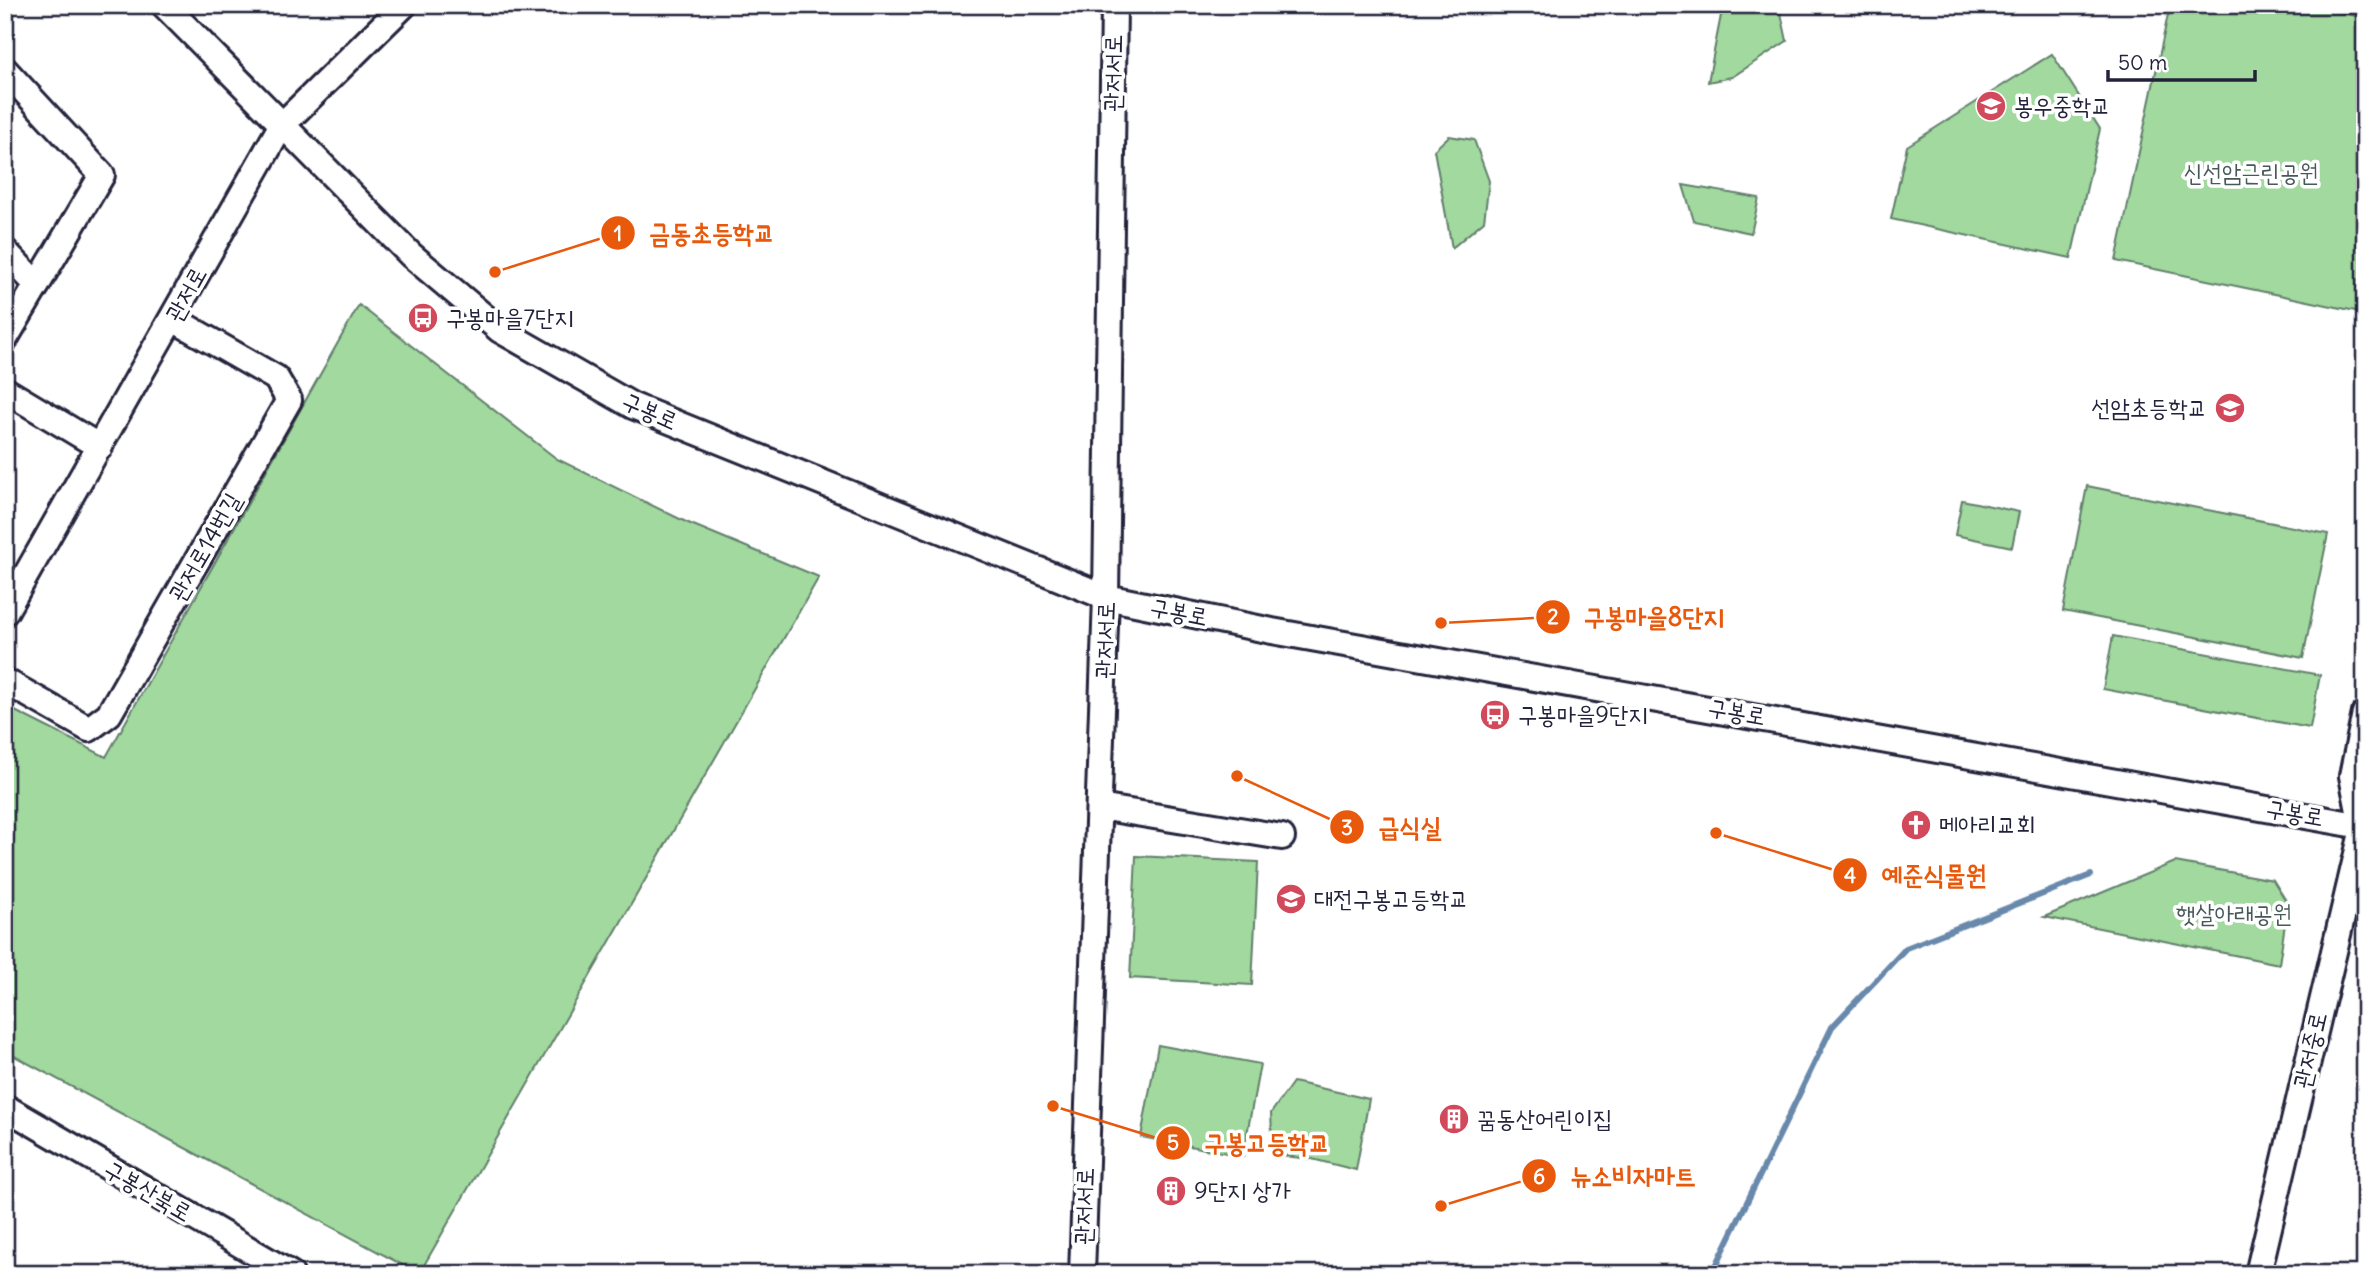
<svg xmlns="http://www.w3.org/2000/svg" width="2370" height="1279" font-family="Delius,'Poor Story',sans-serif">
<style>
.green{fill:#a1d99e;stroke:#627e6c;stroke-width:2}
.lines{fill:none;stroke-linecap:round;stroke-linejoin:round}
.stream{stroke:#6889ab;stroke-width:6}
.minor-casing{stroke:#22223b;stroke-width:30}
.major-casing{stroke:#22223b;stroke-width:37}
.minor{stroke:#fff;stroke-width:24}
.major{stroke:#fff;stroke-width:32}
.labels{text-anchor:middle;stroke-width:7;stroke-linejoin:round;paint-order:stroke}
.street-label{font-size:24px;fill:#22223b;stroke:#fff}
.poi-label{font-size:24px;fill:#22223b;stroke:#fff;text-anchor:start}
.park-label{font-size:24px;fill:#485959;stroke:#fff}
.leader{fill:none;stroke:#e8590c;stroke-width:2.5}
.callout-dot{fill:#e8590c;stroke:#fff;stroke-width:2.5}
.mark-label{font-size:21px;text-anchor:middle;font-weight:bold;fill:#fff}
.callout-label{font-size:26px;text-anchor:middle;font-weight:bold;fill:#e8590c;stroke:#fff;stroke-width:7;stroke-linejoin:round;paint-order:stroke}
</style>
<rect width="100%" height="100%" fill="#fff"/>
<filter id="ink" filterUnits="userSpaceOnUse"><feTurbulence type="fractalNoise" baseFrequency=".0143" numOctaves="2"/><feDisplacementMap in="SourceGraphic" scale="14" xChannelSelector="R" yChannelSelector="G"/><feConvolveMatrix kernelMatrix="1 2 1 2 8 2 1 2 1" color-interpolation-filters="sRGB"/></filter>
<g filter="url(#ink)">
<g class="green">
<path d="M1723 5H1743L1781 13 1787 41 1732 77 1708 82Z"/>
<path d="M2170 5H2308L2365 18V313L2116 261Z"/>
<path d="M2052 54 2100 129 2071 258 1891 219 1907 146Z"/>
<path d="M1449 136 1474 140 1489 181 1484 221 1452 248 1434 150Z"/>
<path d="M1683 185 1759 198 1751 233 1694 221Z"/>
<path d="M359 305 557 459 686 522 819 577 419 1274 5 1051V706L106 757Z"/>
<path d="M2087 486 2328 534 2303 658 2063 611Z"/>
<path d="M1962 500 2019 512 2012 547 1955 535Z"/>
<path d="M2113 636 2320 675 2310 728 2103 689Z"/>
<path d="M1136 856 1258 862 1252 985 1130 978Z"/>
<path d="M2175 862 2273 880 2288 904 2279 964 2044 917Z"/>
<path d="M1158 1045 1260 1064 1243 1156 1141 1137Z"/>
<path d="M1293 1082 1369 1099 1356 1170 1312 1159 1273 1155 1271 1113Z"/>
</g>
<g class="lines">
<path class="stream" d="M1712 1274 1832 1027 1906 948 2091 875"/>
<g class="minor-casing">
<g id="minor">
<path d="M164 5 411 255 500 330 633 406 1106 597 1272 631 2362 826"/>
<path d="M5 70 102 175 5 339"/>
<path d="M5 251 37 285"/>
<path d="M5 390 100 447"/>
<path d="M5 612 281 126 404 5"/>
<path d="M5 681 89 729 109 714 289 400 276 378 173 319"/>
<path d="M1099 807 1282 837"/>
<path d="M2362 826 2352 776 2365 713"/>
<path d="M5 1107 291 1274"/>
<path d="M1082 1274 1106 597 1114 5"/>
<path d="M2258 1274 2365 820"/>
</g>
</g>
<g class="major-casing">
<path id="major" d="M2362 826H2365"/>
</g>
<use href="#minor" class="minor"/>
<use href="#major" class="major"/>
</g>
</g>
<defs>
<g id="school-disc" transform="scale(1.575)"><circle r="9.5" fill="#d1495b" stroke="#fff"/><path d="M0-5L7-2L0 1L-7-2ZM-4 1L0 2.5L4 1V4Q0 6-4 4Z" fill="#fff"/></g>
<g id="bus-disc" transform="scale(1.575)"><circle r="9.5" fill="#d1495b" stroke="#fff"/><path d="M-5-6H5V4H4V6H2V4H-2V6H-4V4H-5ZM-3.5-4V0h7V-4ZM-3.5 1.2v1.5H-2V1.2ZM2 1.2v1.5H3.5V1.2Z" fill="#fff"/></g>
<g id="church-disc" transform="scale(1.575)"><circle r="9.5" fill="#d1495b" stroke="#fff"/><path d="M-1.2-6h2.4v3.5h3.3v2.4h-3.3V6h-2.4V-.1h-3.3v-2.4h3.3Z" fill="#fff"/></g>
<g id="building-disc" transform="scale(1.575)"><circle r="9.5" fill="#d1495b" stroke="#fff"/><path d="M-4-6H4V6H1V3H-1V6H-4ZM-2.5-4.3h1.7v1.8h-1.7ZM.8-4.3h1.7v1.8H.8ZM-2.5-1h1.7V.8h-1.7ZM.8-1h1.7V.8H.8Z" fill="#fff"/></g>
</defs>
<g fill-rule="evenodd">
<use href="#school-disc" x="1991" y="106"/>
<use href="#bus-disc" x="423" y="318"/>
<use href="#school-disc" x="2230" y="408"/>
<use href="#bus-disc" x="1495" y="715"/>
<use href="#church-disc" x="1916" y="825"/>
<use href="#school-disc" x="1291" y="899"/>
<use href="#building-disc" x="1454" y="1119"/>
<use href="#building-disc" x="1171" y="1191"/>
</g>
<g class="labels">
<g class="street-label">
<text transform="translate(1113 73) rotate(-89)" y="8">관저서로</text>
<text transform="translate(186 294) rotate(-61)" y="8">관저로</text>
<text transform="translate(650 411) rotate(24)" y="8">구봉로</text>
<text transform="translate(205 547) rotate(-60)" y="8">관저로14번길</text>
<text transform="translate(1179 612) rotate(11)" y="8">구봉로</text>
<text transform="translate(1105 640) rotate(-88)" y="8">관저서로</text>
<text transform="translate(1737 712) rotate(10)" y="8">구봉로</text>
<text transform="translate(2295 813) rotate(10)" y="8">구봉로</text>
<text transform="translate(2310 1050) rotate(-77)" y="8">관저중로</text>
<text transform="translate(148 1191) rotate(30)" y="8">구봉산북로</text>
<text transform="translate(1084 1206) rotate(-88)" y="8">관저서로</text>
</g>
<g class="poi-label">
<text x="2014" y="114">봉우중학교</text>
<text x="446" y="326">구봉마을7단지</text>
<text x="2207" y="416" text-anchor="end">선암초등학교</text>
<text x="1518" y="723">구봉마을9단지</text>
<text x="1939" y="833">메아리교회</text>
<text x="1314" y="907">대전구봉고등학교</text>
<text x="1477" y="1127">꿈동산어린이집</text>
<text x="1194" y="1199">9단지 상가</text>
</g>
<g class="park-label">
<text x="2251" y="181">신선암근린공원</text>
<text x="2234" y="922">햇살아래공원</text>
</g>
</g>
<path class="leader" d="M495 272L618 233M1441 623L1553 617M1237 776L1347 827M1716 833L1850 875M1053 1106L1173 1143M1441 1206L1539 1176"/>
<g class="callout-dot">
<circle cx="495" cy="272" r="7"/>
<circle cx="1441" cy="623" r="7"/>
<circle cx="1237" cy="776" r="7"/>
<circle cx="1716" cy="833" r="7"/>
<circle cx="1053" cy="1106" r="7"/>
<circle cx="1441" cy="1206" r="7"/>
<circle cx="618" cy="233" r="18"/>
<circle cx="1553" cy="617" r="18"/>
<circle cx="1347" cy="827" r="18"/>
<circle cx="1850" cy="875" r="18"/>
<circle cx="1173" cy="1143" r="18"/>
<circle cx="1539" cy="1176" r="18"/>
</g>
<g class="mark-label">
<text x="618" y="241">1</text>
<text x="1553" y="624">2</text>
<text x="1347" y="835">3</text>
<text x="1850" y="883">4</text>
<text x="1173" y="1150">5</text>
<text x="1539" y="1184">6</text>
</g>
<g class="callout-label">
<text x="712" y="242">금동초등학교</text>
<text x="1654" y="626">구봉마을8단지</text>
<text x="1410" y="836">급식실</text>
<text x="1934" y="884">예준식물원</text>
<text x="1267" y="1152">구봉고등학교</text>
<text x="1633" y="1185">뉴소비자마트</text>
</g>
<rect width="2370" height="1279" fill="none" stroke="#fff" stroke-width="28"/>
<rect x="14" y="14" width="2342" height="1251" fill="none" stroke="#22223b" stroke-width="2.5" filter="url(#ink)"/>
<path d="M2108 70v10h147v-10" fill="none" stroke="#22223b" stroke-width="3.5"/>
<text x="2118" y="70" font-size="21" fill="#22223b" stroke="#ffffff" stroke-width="5" paint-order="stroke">50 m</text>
</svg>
